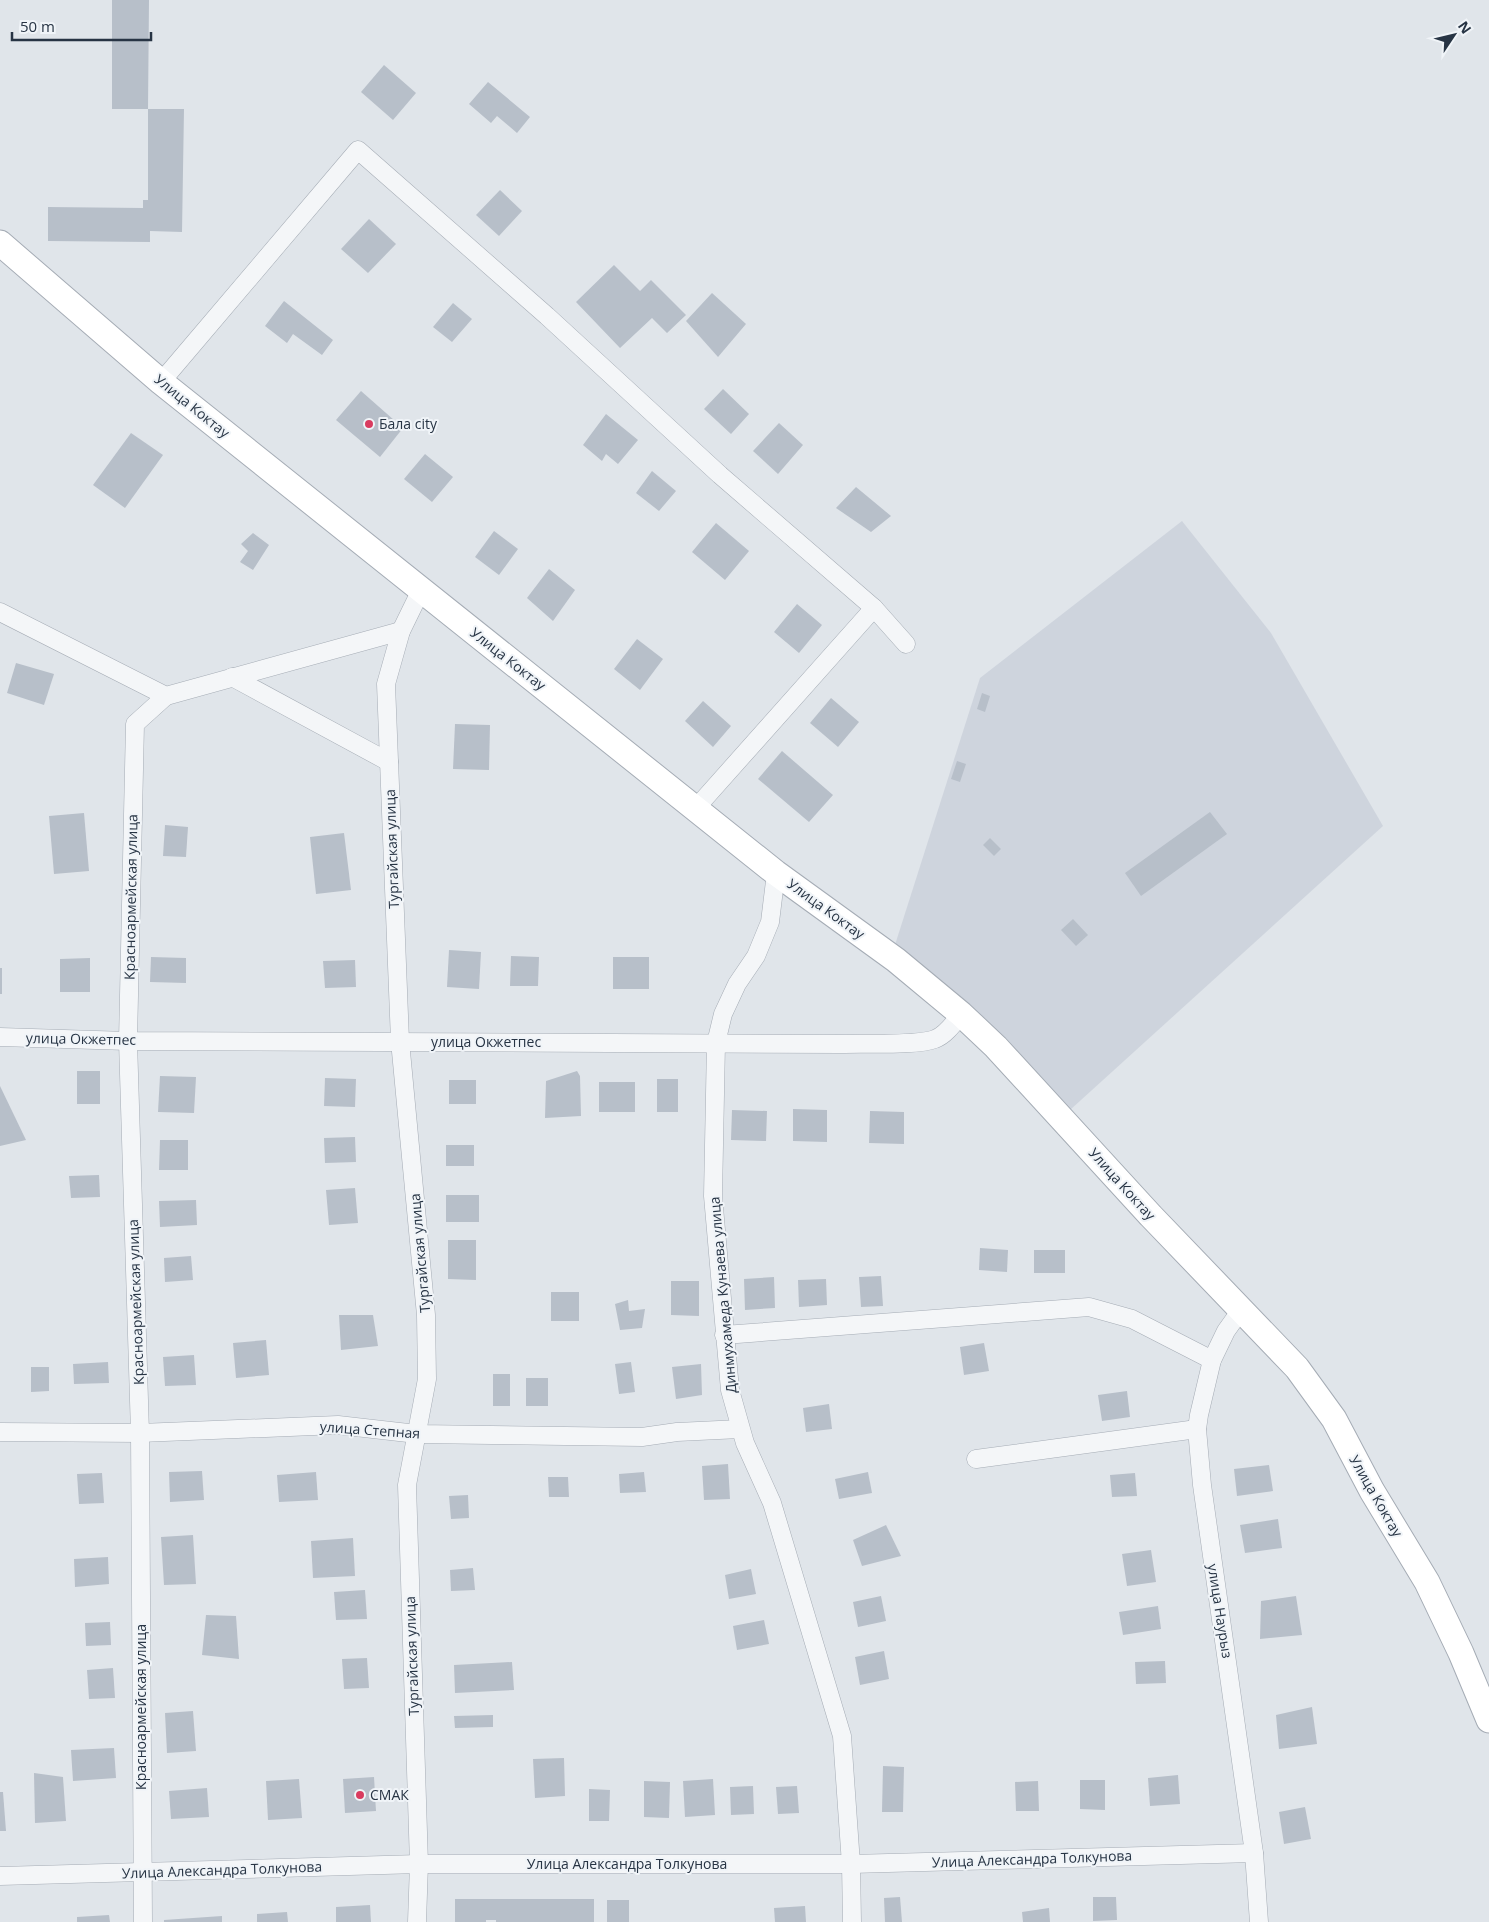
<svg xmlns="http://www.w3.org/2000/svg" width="1489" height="1922" font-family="'Open Sans',sans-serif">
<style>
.built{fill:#ced4dd}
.building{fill:#b7bfc9}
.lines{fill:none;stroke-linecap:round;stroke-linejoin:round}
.street-casing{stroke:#a5acb5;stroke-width:19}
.secondary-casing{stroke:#a5acb5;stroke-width:27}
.street{stroke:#f4f6f8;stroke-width:18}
.secondary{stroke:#fff;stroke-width:25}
.poi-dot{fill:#d93b5f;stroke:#f0f4f8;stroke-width:2}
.labels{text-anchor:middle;stroke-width:4;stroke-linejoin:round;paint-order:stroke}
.street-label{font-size:14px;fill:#273444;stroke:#f0f4f8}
.poi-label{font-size:14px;fill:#273444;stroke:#f0f4f8;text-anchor:start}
</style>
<rect width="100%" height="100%" fill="#e0e5ea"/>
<path class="built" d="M1182 521 1271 633 1383 826 1070 1110 894 948 980 678Z"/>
<g class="building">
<path d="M112 0H149L148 109H184L182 232 150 231V242L48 241V207L143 208V200H148V109H112Z"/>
<path d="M384 65 416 93 393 120 361 92Z"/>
<path d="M488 82 530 117 517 133 497 116 491 123 469 104Z"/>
<path d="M500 190 522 211 499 236 476 215Z"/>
<path d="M369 219 396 244 368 273 341 249Z"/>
<path d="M614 265 640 291 651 280 686 315 667 333 652 318 620 348 576 302Z"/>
<path d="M712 293 746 324 718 357 686 321Z"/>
<path d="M284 301 333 340 322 355 293 334 287 343 265 326Z"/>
<path d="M453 303 472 319 452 342 433 327Z"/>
<path d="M723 389 749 414 731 434 704 409Z"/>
<path d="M361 391 403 428 380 457 336 420Z"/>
<path d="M606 414 638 440 618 464 606 454 602 461 583 445Z"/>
<path d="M779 423 803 445 778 474 753 451Z"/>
<path d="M131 433 163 455 125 508 93 485Z"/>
<path d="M425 454 453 477 432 502 404 479Z"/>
<path d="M652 471 676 491 659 511 636 493Z"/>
<path d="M856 487 891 516 871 532 836 508Z"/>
<path d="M716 523 749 551 725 580 692 552Z"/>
<path d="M494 531 518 549 499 575 475 557Z"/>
<path d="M253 533 269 545 253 570 240 562 248 551 241 544Z"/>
<path d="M549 569 575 590 553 621 527 598Z"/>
<path d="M797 604 822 625 799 653 774 632Z"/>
<path d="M637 639 663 659 640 690 614 669Z"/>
<path d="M16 663 54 674 44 705 7 693Z"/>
<path d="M982 693 990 696 985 712 977 709Z"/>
<path d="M831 698 859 722 838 747 810 723Z"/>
<path d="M703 701 731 726 713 747 685 721Z"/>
<path d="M455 724 490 725 489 770 453 769Z"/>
<path d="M782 751 833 795 809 822 758 779Z"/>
<path d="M957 761 966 764 960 782 951 779Z"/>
<path d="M1210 812 1227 834 1141 896 1125 873Z"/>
<path d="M84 813 89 871 54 874 49 816Z"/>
<path d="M165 825 188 827 186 857 163 856Z"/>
<path d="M344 833 351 890 316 894 310 837Z"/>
<path d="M990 838 1001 849 994 856 983 845Z"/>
<path d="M1073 919 1088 935 1076 946 1061 930Z"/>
<path d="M449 950 481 952 479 989 447 987Z"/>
<path d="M511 956 539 957 538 986H510Z"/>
<path d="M151 957 186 958V983L150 982Z"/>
<rect x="613" y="957" width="36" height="32"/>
<path d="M90 958V992H60V959Z"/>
<path d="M355 960 356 987 325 988 323 961Z"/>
<rect x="0" y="968" width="2" height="26"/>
<rect x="77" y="1071" width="23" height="33"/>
<path d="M577 1071 580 1076 581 1116 545 1118 546 1081Z"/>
<path d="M160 1076 196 1077 194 1113 158 1112Z"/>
<path d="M325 1078 356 1079 355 1107 324 1106Z"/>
<rect x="657" y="1079" width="21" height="33"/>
<rect x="449" y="1080" width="27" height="24"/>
<rect x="599" y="1082" width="36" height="30"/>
<path d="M0 1086 26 1140 0 1146Z"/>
<path d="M793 1109 827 1110V1142L793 1141Z"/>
<path d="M732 1110 767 1111 766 1141 731 1140Z"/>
<path d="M870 1111 904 1112V1144L869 1143Z"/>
<path d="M355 1137 356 1162 325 1163 324 1138Z"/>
<path d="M160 1140H188V1170H159Z"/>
<rect x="446" y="1145" width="28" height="21"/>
<path d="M99 1175 100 1197 71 1198 69 1176Z"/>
<path d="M355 1188 358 1223 329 1225 326 1190Z"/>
<rect x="446" y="1195" width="33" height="27"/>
<path d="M196 1200 197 1225 160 1227 159 1201Z"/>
<path d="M448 1240H476V1280L448 1279Z"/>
<path d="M980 1248 1008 1250 1007 1272 979 1270Z"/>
<rect x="1034" y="1250" width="31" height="23"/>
<path d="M191 1256 193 1280 165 1282 164 1258Z"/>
<path d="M881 1276 883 1306 861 1307 859 1277Z"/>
<path d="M774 1277 775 1308 745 1310 744 1279Z"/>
<path d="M826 1279 827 1305 799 1307 798 1280Z"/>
<path d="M671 1281H699V1316L671 1315Z"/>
<rect x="551" y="1292" width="28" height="29"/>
<path d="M628 1300 629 1311 645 1309 642 1328 620 1330 615 1304Z"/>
<path d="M339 1315H373L378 1346 341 1350Z"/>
<path d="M266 1340 269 1375 236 1378 233 1343Z"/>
<path d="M984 1343 989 1371 964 1375 960 1347Z"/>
<path d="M194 1355 196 1385 165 1386 163 1357Z"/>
<path d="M108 1362 109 1383 74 1384 73 1364Z"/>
<path d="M631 1362 635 1392 619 1394 615 1364Z"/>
<path d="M701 1364 702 1395 676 1399 672 1367Z"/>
<path d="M31 1367H49V1391L31 1392Z"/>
<rect x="493" y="1374" width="17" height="32"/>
<rect x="526" y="1378" width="22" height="28"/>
<path d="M1127 1391 1130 1417 1102 1421 1098 1395Z"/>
<path d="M829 1404 832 1429 806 1432 803 1408Z"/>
<path d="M728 1464 730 1499 704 1500 702 1466Z"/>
<path d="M1269 1465 1273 1491 1237 1496 1234 1469Z"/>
<path d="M202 1471 204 1500 170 1502 169 1472Z"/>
<path d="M316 1472 318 1500 279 1502 277 1475Z"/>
<path d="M644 1472 646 1492 620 1493 619 1474Z"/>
<path d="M868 1472 872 1493 839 1499 835 1479Z"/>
<path d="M102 1473 104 1503 79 1504 77 1474Z"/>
<path d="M1135 1473 1137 1496 1112 1497 1110 1475Z"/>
<path d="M548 1477H568L569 1497H549Z"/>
<path d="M468 1495 469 1518 451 1519 449 1496Z"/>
<path d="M1278 1519 1282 1548 1245 1553 1240 1525Z"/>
<path d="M886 1525 901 1556 862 1566 853 1540Z"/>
<path d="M193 1535 196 1584 164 1585 161 1537Z"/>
<path d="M353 1538 355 1576 313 1578 311 1541Z"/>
<path d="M1151 1550 1156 1582 1127 1586 1122 1554Z"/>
<path d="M108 1557 109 1584 75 1587 74 1559Z"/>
<path d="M473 1568 475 1590 451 1591 450 1570Z"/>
<path d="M751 1569 756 1594 729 1599 725 1575Z"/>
<path d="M365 1590 367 1619 336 1620 334 1592Z"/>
<path d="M881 1596 886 1621 858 1627 853 1602Z"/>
<path d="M1296 1596 1302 1635 1260 1639 1261 1601Z"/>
<path d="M1158 1606 1161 1629 1123 1635 1119 1612Z"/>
<path d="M206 1615 236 1616 239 1659 202 1655Z"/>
<path d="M764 1620 769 1644 737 1650 733 1626Z"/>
<path d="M110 1622 111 1645 86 1646 85 1623Z"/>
<path d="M884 1651 889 1679 860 1685 855 1657Z"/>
<path d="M367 1658 369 1688 344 1689 342 1659Z"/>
<path d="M1165 1661 1166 1683 1136 1684 1135 1662Z"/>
<path d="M512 1662 514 1690 455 1693 454 1665Z"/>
<path d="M113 1668 115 1698 89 1699 87 1670Z"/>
<path d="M1312 1707 1317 1744 1279 1749 1276 1715Z"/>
<path d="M193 1711 196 1751 167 1753 165 1713Z"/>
<path d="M493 1715V1727L455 1728 454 1716Z"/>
<path d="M114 1748 116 1778 73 1781 71 1750Z"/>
<path d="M564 1758 565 1796 535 1798 533 1759Z"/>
<path d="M883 1766 904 1767 903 1812H882Z"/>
<path d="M34 1773 63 1777 66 1821 35 1823Z"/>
<path d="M1178 1775 1180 1804 1150 1806 1148 1778Z"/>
<path d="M374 1777 376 1811 345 1813 343 1779Z"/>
<path d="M299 1779 302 1818 268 1820 266 1781Z"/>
<path d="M713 1779 715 1815 685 1817 683 1781Z"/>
<path d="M1080 1780H1105V1810L1080 1809Z"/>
<path d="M644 1781 670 1782 669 1818 644 1817Z"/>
<path d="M1038 1781 1039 1811H1016L1015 1782Z"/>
<path d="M753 1786 754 1814 731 1815 730 1787Z"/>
<path d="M797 1786 799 1813 778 1814 776 1787Z"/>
<path d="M207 1788 209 1817 171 1819 169 1791Z"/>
<path d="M589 1789 610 1790 609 1821H589Z"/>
<path d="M0 1792H3L6 1831H0Z"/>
<path d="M1305 1807 1311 1839 1284 1844 1279 1812Z"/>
<path d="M900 1897 902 1922H885L884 1898Z"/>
<path d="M1093 1897H1116L1117 1920 1093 1921Z"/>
<path d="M455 1899H594V1922H496V1920H486V1922H455Z"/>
<rect x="607" y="1900" width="22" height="22"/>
<path d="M370 1905 371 1922H336V1907Z"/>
<path d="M805 1906 806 1922H775L774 1908Z"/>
<path d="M1049 1908 1050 1922H1023L1022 1912Z"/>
<path d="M287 1912 288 1922H257V1914Z"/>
<path d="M109 1915 110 1922H77V1917Z"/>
<path d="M222 1916V1922H164V1920Z"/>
</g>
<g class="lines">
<g class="street-casing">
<g id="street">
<path d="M161 382 358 150 547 316 720 475 874 608 906 644"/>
<path d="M0 612 166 696 401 631"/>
<path d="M232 677 389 762"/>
<path d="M696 808 874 608"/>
<path d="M776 873 770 922 756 956 737 984 723 1014 716 1043 713 1196 730 1390 745 1443 772 1503 842 1736 851 1864 852 1922"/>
<path d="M0 1037 128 1041 844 1044C865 1043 917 1046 935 1039 946 1035 954 1023 961 1014"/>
<path d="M1241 1310 1226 1331 1212 1360 1199 1415 1197 1429 1202 1485 1254 1853 1259 1922"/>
<path d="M724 1335 1089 1307 1132 1319 1212 1360"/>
<path d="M0 1432 140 1433 338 1425 417 1434 642 1437 677 1432 740 1429"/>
<path d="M976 1459 1197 1429"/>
<path d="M0 1876 419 1864H851L1254 1853"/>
<path d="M143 1922 140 1433 128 1041 135 724 166 696"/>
<path d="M417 1922 419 1864 407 1485 427 1379 426 1315 400 1041 386 684 401 631 421 590"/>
</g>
</g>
<g class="secondary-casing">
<path id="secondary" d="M0 243 161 382 776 873 896 960 961 1014 996 1047 1151 1216 1297 1368 1334 1419 1372 1491 1427 1582 1461 1653 1489 1720"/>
</g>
<use href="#street" class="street"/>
<use href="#secondary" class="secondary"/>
</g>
<g class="poi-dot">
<circle cx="369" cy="424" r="5"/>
<circle cx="360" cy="1795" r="5"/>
</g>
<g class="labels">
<g class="street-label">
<text transform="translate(192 406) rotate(39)" y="5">Улица Коктау</text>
<text transform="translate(508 659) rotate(38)" y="5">Улица Коктау</text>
<text transform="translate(392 849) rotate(-92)" y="5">Тургайская улица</text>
<text transform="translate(131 897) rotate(-89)" y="5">Красноармейская улица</text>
<text transform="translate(826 909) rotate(36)" y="5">Улица Коктау</text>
<text transform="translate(81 1039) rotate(1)" y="5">улица Окжетпес</text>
<text x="486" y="1047">улица Окжетпес</text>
<text transform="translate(1122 1184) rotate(48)" y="5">Улица Коктау</text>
<text transform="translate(420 1253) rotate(-95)" y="5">Тургайская улица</text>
<text transform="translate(723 1295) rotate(-95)" y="5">Динмухамеда Кунаева улица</text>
<text transform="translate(136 1302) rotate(-92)" y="5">Красноармейская улица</text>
<text transform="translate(370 1430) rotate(4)" y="5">улица Степная</text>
<text transform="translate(1376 1496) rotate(60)" y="5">Улица Коктау</text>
<text transform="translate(1220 1611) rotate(81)" y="5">улица Наурыз</text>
<text transform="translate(412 1656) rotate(-92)" y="5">Тургайская улица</text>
<text transform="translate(141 1707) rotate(-90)" y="5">Красноармейская улица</text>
<text transform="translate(1032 1859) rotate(-2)" y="5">Улица Александра Толкунова</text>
<text x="627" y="1869">Улица Александра Толкунова</text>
<text transform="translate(222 1870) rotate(-2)" y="5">Улица Александра Толкунова</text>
</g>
<g class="poi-label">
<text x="379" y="429">Бала city</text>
<text x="370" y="1800">СМАК</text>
</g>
</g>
<g transform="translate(1454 35) rotate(55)" stroke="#f0f4f8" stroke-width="4" paint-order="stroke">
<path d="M0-4L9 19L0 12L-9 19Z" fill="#273444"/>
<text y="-8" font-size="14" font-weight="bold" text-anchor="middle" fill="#273444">N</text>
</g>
<path d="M12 32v8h139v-8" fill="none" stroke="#273444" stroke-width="2.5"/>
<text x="20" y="32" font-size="15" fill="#273444" stroke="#f0f4f8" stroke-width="4" paint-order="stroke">50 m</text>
</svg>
